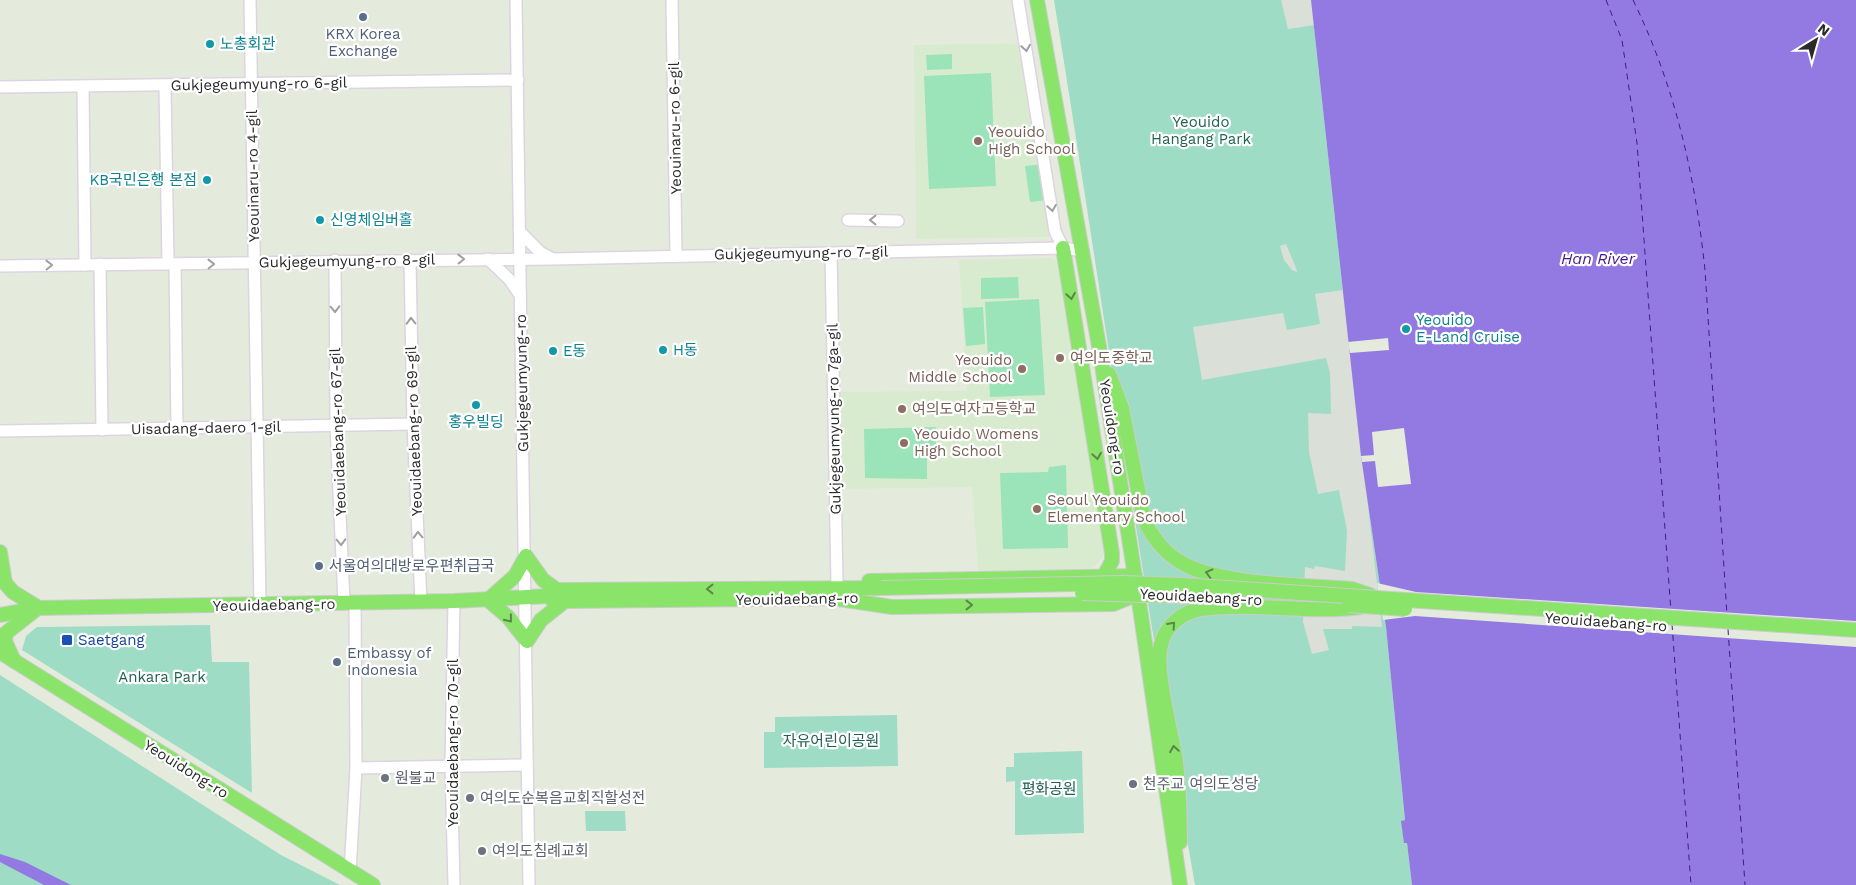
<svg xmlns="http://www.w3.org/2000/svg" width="1856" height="885" font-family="'Work Sans','Noto Sans KR',sans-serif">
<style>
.education{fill:#d8ebce}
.green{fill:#9fdcc6}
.pitch{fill:#9be3b8}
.plaza{fill:#dadfd8}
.water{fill:#937ae3}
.pier{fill:#e4ebdd}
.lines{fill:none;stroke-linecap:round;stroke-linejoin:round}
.ferry{stroke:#3f1a8f;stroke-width:1;stroke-dasharray:6 5;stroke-linecap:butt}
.minor-casing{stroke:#ded3e1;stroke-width:14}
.major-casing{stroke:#ccc;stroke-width:16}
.minor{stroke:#fff;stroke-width:11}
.major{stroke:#8ae46a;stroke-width:14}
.major-bridge-casing{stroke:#ccc;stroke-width:16;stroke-linecap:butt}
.major-bridge{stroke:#8ae46a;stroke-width:14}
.oneway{stroke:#9f9f9f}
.oneway2{stroke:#5a874a}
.service-dot{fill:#5c6f8a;stroke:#fff;stroke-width:2}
.culture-dot{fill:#0f9aa8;stroke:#fff;stroke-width:2}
.education-dot{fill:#8d6e63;stroke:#fff;stroke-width:2}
.transit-dot{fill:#1a4fb4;stroke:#fff;stroke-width:2}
.worship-dot{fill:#6b7280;stroke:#fff;stroke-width:2}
.labels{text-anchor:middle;stroke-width:4.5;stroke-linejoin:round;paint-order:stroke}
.service-label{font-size:15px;fill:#4e5e75;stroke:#fff;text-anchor:start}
.culture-label{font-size:15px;fill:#0d838f;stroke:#fff;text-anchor:start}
.street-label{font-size:15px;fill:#2a2a2a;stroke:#fff}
.park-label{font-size:15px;fill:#216151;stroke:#fff}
.education-label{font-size:15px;fill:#785e54;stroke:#fff;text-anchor:start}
.transit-label{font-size:15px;fill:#164399;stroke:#fff;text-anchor:start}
.worship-label{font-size:15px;fill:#5b616d;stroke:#fff;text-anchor:start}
.water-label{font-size:16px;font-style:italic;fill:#3f1a8f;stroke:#fff}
</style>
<rect width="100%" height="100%" fill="#e4ebdd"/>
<g class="education">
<path d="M1026 43 1051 234 1046 237 916 239 914 45Z"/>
<path d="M1051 258 1058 261 1106 552 1095 567 1087 569 978 571 972 487 838 489 837 392 967 391 959 260Z"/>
</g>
<g class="green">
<path d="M1054 0H1311L1361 456 1386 627 1405 820 1402 821 1407 843 1412 885H1195C1143 591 1102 295 1054 0Z"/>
<path d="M210 625 212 662H249L252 793 22 650 26 636 37 627Z"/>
<path d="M0 675 281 855 340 885H0Z"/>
<path d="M897 715 898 766 764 768V732H775V717Z"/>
<path d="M1082 751 1084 833 1015 835V781L1006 782V767H1014V753Z"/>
<path d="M585 811H625L626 831H586Z"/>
</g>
<g class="pitch">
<path d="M952 54V69L927 70 926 55Z"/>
<path d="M991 73 996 186 929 189 924 76Z"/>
<path d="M1044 164 1048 200 1030 202 1025 166Z"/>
<path d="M1018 277 1019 298 981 299V278Z"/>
<path d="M1039 299 1045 395 990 397 985 302Z"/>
<path d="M983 307 985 344 966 346 963 308Z"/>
<path d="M936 427V456H927V479L865 478 864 429Z"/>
<path d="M1066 465 1068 548 1003 549 1000 473 1048 472 1049 467Z"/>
</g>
<g class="plaza">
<path d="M1281 0H1311L1315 25 1288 29Z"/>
<path d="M1286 244 1296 268 1297 272 1292 270 1284 260 1280 246Z"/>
<path d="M1343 290 1382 627 1352 626V629H1323L1329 650 1312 654 1303 622 1305 567 1314 569 1315 566 1345 571 1347 531 1339 490 1318 494 1309 452 1308 413 1331 414 1330 373 1326 358 1202 380 1193 327 1283 313 1287 330 1320 324 1315 294Z"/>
</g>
<g class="water">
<path d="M1311 0H1856V885H1412L1407 843H1404L1401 821 1405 820 1386 627 1361 456Z"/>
<path d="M0 854 25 862 71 885H44L0 862Z"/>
</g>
<g class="pier">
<path d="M1388 338 1389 350 1350 353 1348 342Z"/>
<path d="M1404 428 1411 484 1378 487 1375 461 1362 462 1361 456 1374 455 1372 432Z"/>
<path d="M1377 583 1416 592 1856 621V647L1415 616 1383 620Z"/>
</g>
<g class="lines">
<g class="ferry">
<path d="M1606 0 1622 40 1637 143 1671 612"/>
<path d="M1633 0C1675 86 1695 175 1705 270L1727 615"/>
<path d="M1672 624 1691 885"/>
<path d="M1728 629 1745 885"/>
</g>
<g class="minor-casing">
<g id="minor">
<path d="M250 0 260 605"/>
<path d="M516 0 529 885"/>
<path d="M672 0 676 255"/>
<path d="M1018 0 1055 231 1063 248"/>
<path d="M165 86 168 264"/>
<path d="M0 87 518 80"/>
<path d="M83 87 85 265"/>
<path d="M848 220 898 221"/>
<path d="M519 231 540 252 551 258"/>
<path d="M831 253 837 584"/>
<path d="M488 259 509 279 520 295"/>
<path d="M335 260 336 426 344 603"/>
<path d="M410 260 413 424 421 602"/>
<path d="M100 264 102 430"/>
<path d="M175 264 177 429"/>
<path d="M0 266 553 259 1063 248 1083 251"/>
<path d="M0 431 413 424"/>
<path d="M356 768 526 765"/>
<path d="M350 872 356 768 355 603"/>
<path d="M454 885 451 765 454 601"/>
</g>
</g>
<g class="major-casing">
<g id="major">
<path d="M1037 0 1099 346 1141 615 1180 885"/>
<path d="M1063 248 1112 553V561L1104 576"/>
<path d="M1109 374 1122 408 1143 515C1150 536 1165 554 1184 564 1222 585 1307 585 1352 589L1370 595"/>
<path d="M0 552 5 583 13 592 39 608"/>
<path d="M869 581 1135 576"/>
<path d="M557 590 543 580 526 556 515 576 488 600 508 617 527 641 541 620 565 601"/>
<path d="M548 596 554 601H565L848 598"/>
<path d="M839 599 892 607 1113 604 1138 594"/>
<path d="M0 615 39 608 454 601 548 596 554 590H557L881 588"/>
<path d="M0 652 373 885"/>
<path d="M14 661 5 641 6 633 34 611"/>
<path d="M1180 842C1180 815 1179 788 1176 762 1172 733 1154 670 1161 645 1165 626 1182 612 1201 609 1254 602 1308 614 1361 607"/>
</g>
</g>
<use href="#minor" class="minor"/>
<use href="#major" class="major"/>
<g class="major-bridge-casing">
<g id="major-bridge">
<path d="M881 588 1122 583 1182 585 1856 630"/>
<path d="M1082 593 1235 598"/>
<path d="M1349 605 1405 609"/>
</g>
</g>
<use href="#major-bridge" class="major-bridge"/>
</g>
<defs><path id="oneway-chevron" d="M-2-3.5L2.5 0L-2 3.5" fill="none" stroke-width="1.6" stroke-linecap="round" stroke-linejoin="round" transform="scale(1.25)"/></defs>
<g class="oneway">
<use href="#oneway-chevron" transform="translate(1026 48) rotate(81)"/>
<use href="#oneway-chevron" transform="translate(1052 208) rotate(81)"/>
<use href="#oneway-chevron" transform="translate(873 220) rotate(-180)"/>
<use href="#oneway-chevron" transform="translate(461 259) rotate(-1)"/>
<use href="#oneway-chevron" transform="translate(211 264) rotate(-1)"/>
<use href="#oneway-chevron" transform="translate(49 265) rotate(-1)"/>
<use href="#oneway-chevron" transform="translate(335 309) rotate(89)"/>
<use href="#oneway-chevron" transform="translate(411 321) rotate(-91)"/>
<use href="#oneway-chevron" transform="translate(418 535) rotate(-92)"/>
<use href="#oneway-chevron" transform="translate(341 542) rotate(88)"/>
</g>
<g class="oneway2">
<use href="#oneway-chevron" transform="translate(1071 296) rotate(81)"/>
<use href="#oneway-chevron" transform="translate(1097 456) rotate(81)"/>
<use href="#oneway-chevron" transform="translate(1209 573) rotate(-166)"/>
<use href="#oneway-chevron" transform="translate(710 589) rotate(-180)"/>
<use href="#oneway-chevron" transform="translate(969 605)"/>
<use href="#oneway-chevron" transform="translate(509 619) rotate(51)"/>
<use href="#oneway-chevron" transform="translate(1172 625) rotate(-48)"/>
<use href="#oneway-chevron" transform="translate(1174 749) rotate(-99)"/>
</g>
<g class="service-dot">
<circle cx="363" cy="17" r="5"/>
<circle cx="319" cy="566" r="5"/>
<circle cx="337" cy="662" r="5"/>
</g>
<g class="culture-dot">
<circle cx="210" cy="44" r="5"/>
<circle cx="207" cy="180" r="5"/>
<circle cx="320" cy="220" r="5"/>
<circle cx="1406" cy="329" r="5"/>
<circle cx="663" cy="350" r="5"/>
<circle cx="553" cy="351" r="5"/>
<circle cx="476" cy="405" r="5"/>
</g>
<g class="education-dot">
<circle cx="978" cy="141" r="5"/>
<circle cx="1060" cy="358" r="5"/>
<circle cx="1022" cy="369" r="5"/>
<circle cx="902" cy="409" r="5"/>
<circle cx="904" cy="443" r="5"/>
<circle cx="1037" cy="509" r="5"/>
</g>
<rect class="transit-dot" x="61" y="634" width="12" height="12" rx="2.5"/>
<g class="worship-dot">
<circle cx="385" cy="778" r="5"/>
<circle cx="1133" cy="784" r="5"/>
<circle cx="470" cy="798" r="5"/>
<circle cx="482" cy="851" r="5"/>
</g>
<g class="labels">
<g class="service-label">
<text x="363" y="39" text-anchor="middle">KRX Korea<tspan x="363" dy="17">Exchange</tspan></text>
<text x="329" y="571">서울여의대방로우편취급국</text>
<text x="347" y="658">Embassy of<tspan x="347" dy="17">Indonesia</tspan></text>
</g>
<g class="culture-label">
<text x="220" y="49">노총회관</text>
<text x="197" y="185" text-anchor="end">KB국민은행 본점</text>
<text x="330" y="225">신영체임버홀</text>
<text x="1416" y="325">Yeouido<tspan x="1416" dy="17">E-Land Cruise</tspan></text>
<text x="673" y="355">H동</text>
<text x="563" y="356">E동</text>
<text x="476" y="427" text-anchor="middle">홍우빌딩</text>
</g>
<g class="street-label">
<text transform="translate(259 84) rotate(-1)" y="5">Gukjegeumyung-ro 6-gil</text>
<text transform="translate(675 128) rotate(-91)" y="5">Yeouinaru-ro 6-gil</text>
<text transform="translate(253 176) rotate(-91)" y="5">Yeouinaru-ro 4-gil</text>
<text transform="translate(801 253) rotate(-1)" y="5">Gukjegeumyung-ro 7-gil</text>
<text transform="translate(347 261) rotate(-1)" y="5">Gukjegeumyung-ro 8-gil</text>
<text transform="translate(522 383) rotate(-91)" y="5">Gukjegeumyung-ro</text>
<text transform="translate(834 419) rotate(-91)" y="5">Gukjegeumyung-ro 7ga-gil</text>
<text transform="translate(1112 427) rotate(81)" y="5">Yeouidong-ro</text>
<text transform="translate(206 428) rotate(-1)" y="5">Uisadang-daero 1-gil</text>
<text transform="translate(414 431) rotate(-92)" y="5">Yeouidaebang-ro 69-gil</text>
<text transform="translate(338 432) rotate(-92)" y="5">Yeouidaebang-ro 67-gil</text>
<text transform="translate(1201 597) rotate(3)" y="5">Yeouidaebang-ro</text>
<text transform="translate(797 599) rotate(-1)" y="5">Yeouidaebang-ro</text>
<text transform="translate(274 605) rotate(-1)" y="5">Yeouidaebang-ro</text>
<text transform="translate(1606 622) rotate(4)" y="5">Yeouidaebang-ro</text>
<text transform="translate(453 743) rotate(-90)" y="5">Yeouidaebang-ro 70-gil</text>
<text transform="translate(186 769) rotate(32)" y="5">Yeouidong-ro</text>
</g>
<g class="park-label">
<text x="1201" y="127">Yeouido<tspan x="1201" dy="17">Hangang Park</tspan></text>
<text x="162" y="682">Ankara Park</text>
<text x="831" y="746">자유어린이공원</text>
<text x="1049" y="794">평화공원</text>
</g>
<g class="education-label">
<text x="988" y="137">Yeouido<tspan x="988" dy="17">High School</tspan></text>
<text x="1070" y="363">여의도중학교</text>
<text x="1012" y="365" text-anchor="end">Yeouido<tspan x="1012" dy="17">Middle School</tspan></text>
<text x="912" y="414">여의도여자고등학교</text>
<text x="914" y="439">Yeouido Womens<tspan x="914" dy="17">High School</tspan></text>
<text x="1047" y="505">Seoul Yeouido<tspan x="1047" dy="17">Elementary School</tspan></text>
</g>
<g class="transit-label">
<text x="78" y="645">Saetgang</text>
</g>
<g class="worship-label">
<text x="395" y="783">원불교</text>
<text x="1143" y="789">천주교 여의도성당</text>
<text x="480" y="803">여의도순복음교회직할성전</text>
<text x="492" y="856">여의도침례교회</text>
</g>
<g class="water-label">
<text x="1598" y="264">Han River</text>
</g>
</g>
<g transform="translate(1816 40) rotate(37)" stroke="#ffffff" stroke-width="4" paint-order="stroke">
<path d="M0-4L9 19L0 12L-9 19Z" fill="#2a2a2a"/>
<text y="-8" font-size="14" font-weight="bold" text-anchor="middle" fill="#2a2a2a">N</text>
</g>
</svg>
